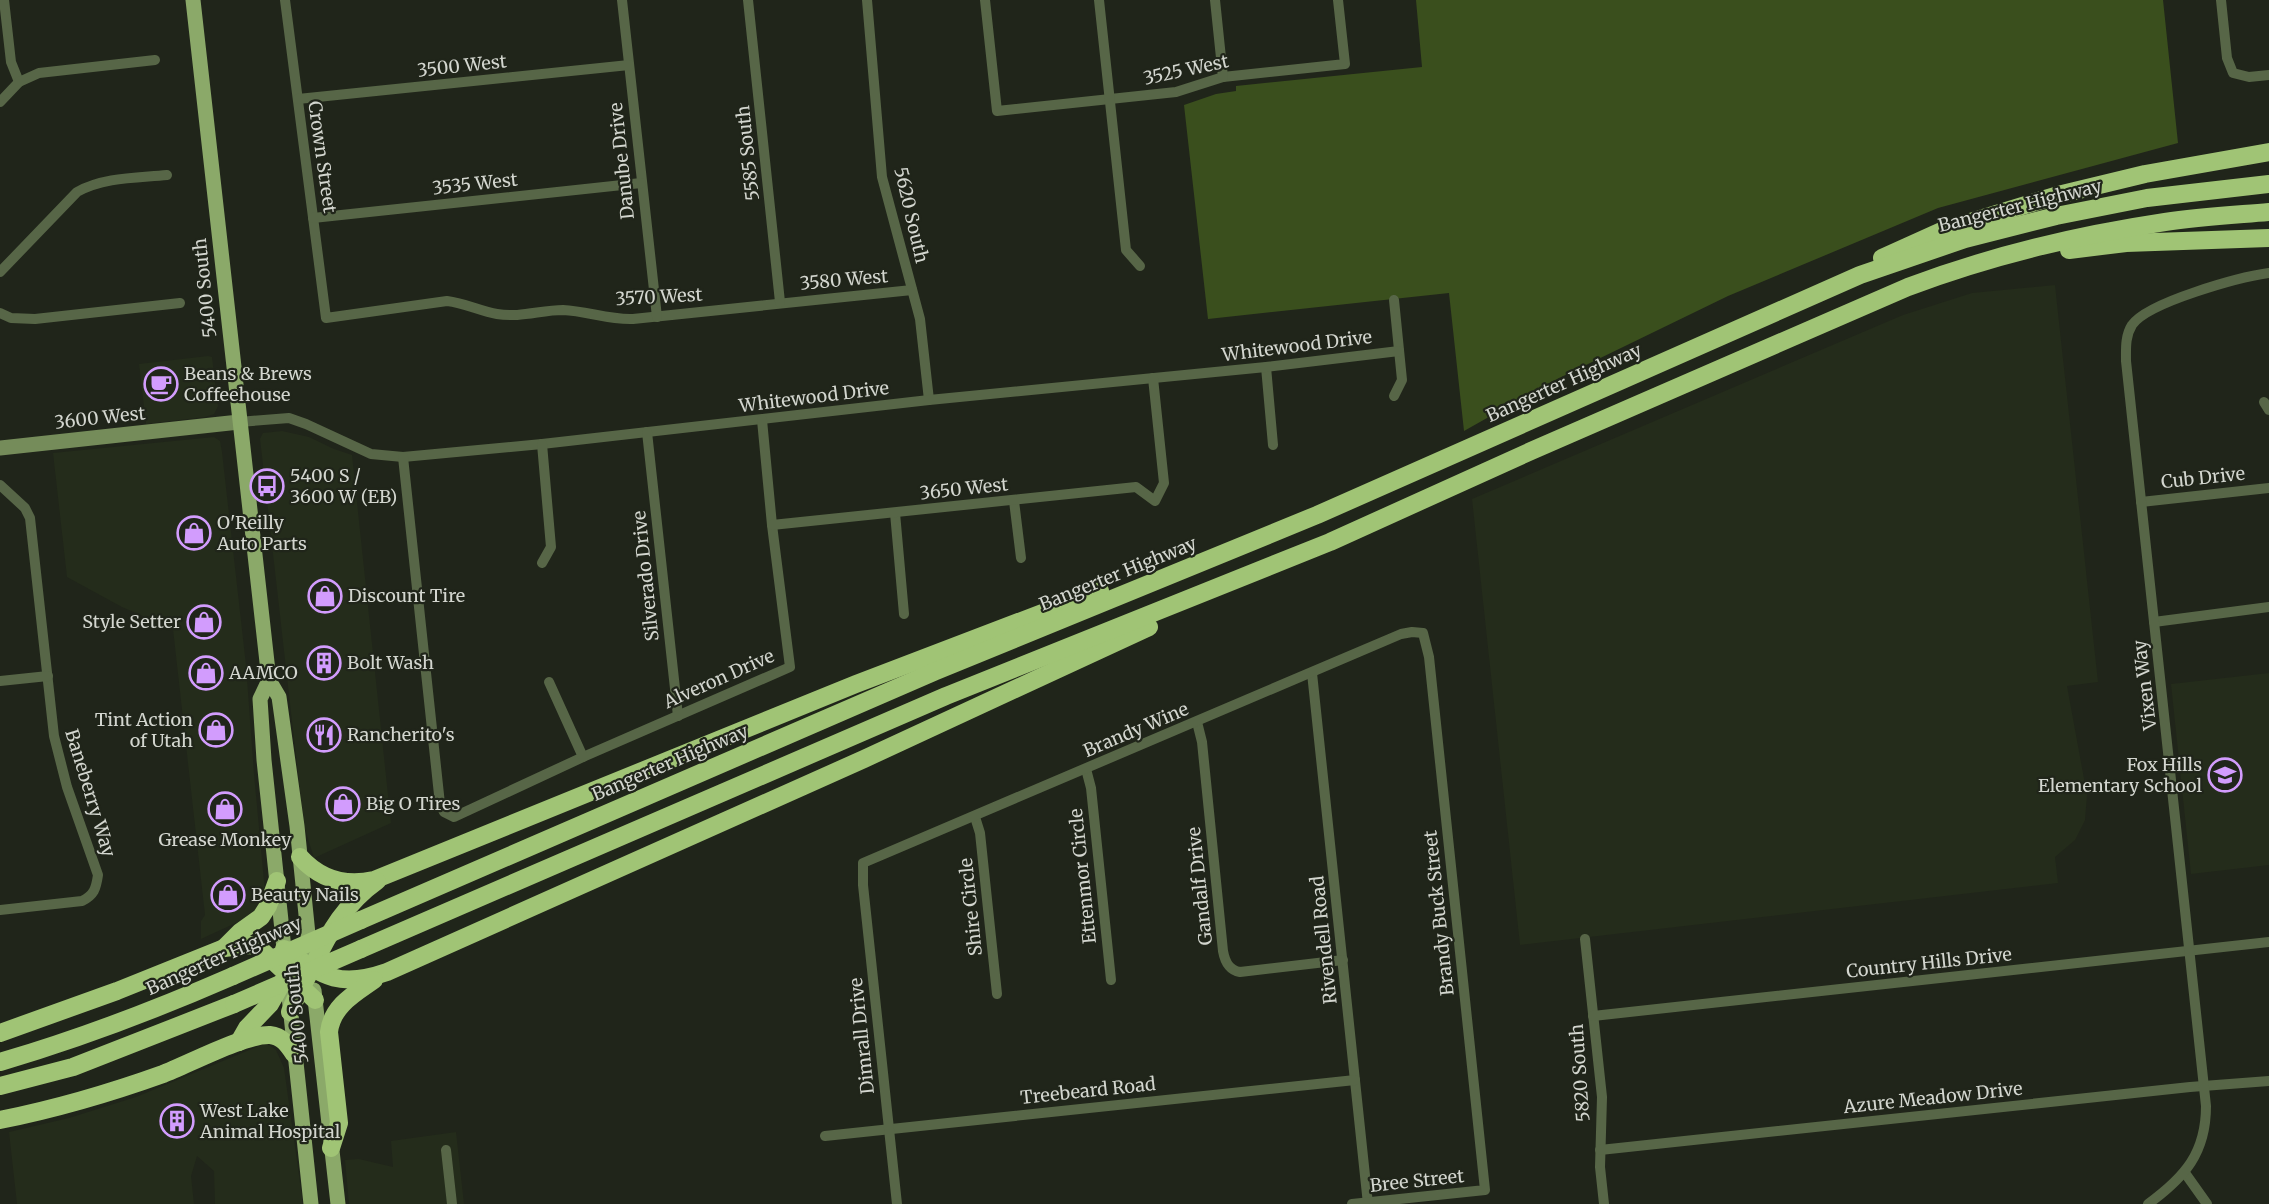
<svg xmlns="http://www.w3.org/2000/svg" width="2269" height="1204" font-family="Merriweather,serif">
<style>
.built{fill:#242c1b}
.green{fill:#3a4f1d}
.lines{fill:none;stroke-linecap:round;stroke-linejoin:round}
.street{stroke:#576647;stroke-width:10}
.secondary{stroke:#758c5a;stroke-width:15}
.primary{stroke:#8ba969;stroke-width:15}
.highway{stroke:#a0c475;stroke-width:18}
.highway-bridge{stroke:#a0c475;stroke-width:18}
.labels{text-anchor:middle;stroke-width:4.5;stroke-linejoin:round;paint-order:stroke}
.street-label{font-size:18px;fill:#d3d6cf;stroke:#20251a}
.poi-label{font-size:18px;fill:#d3d6cf;stroke:#20251a;text-anchor:start}
</style>
<rect width="100%" height="100%" fill="#20251a"/>
<g class="built">
<path d="M2055 285 2098 682 2067 686 2087 795 2085 820 2075 840 2055 857 2058 883 1520 945 1472 499 1903 315 1972 293Z"/>
<path d="M208 356 212 357 217 400 218 406 214 414 205 417 146 424 139 364Z"/>
<path d="M282 431 309 437 334 449 352 455 391 823 314 858 305 829 299 783 260 439 263 433Z"/>
<path d="M214 437 220 441 222 452 246 665 254 774 265 892 264 898 251 916 201 939V921L205 915 173 629 122 607 67 577 53 453Z"/>
<path d="M2269 673V865L2191 874 2171 684Z"/>
<path d="M266 1043 276 1050 284 1068 303 1204H215L214 1171 197 1156 191 1176 194 1204H17L9 1132 69 1118 136 1097Z"/>
<path d="M456 1132 464 1204H349L345 1160 359 1159 393 1167 391 1141Z"/>
</g>
<path class="green" d="M1416 0H2163L2178 143 1938 208 1728 296 1551 382 1464 431 1449 293 1208 319 1184 105 1216 94 1236 91V86L1422 67Z"/>
<g class="lines">
<g class="street">
<path d="M4 0 11 62 19 82"/>
<path d="M285 0 326 318 447 301C465 303 480 311 497 314 520 318 541 310 563 310 587 311 609 320 633 319L912 290"/>
<path d="M622 0 657 317"/>
<path d="M748 0 780 302"/>
<path d="M867 0 882 177 920 319 929 400"/>
<path d="M985 0 997 111 1176 92 1223 77 1345 64 1338 0"/>
<path d="M1099 0 1126 250 1140 266"/>
<path d="M1215 0 1223 77"/>
<path d="M2221 0 2227 58 2233 73 2249 77 2269 75"/>
<path d="M298 99 629 65"/>
<path d="M0 102 19 82 39 73 155 60"/>
<path d="M313 218 641 183"/>
<path d="M0 272 77 192C104 177 137 178 167 175"/>
<path d="M0 313 11 318 35 319 180 303"/>
<path d="M1266 367 1273 445"/>
<path d="M1394 396 1402 380 1394 300"/>
<path d="M2264 402 2269 410"/>
<path d="M239 422 289 418 306 424 371 454 403 457 542 444 929 400 1266 367 1399 351"/>
<path d="M647 432 678 716"/>
<path d="M403 457 440 804 444 812 454 817 583 757 790 667 772 525 762 420"/>
<path d="M0 485 25 508 30 518 54 736 67 787 98 875C96 889 94 895 82 901L0 910"/>
<path d="M1014 501 1021 558"/>
<path d="M2141 502 2269 488"/>
<path d="M895 513 904 614"/>
<path d="M772 525 1136 487 1155 501 1164 483 1153 378"/>
<path d="M542 563 551 547 542 444"/>
<path d="M2154 622 2269 607"/>
<path d="M1312 673 1368 1204"/>
<path d="M0 681 48 676"/>
<path d="M549 682 583 757"/>
<path d="M1197 722 1202 742 1223 951C1225 962 1229 970 1240 972L1343 960"/>
<path d="M1086 769 1091 788 1111 980"/>
<path d="M975 817 980 833 997 994"/>
<path d="M1585 939 1602 1097 1600 1167 1604 1204"/>
<path d="M1593 1016 2269 942"/>
<path d="M825 1136 1355 1080"/>
<path d="M446 1150 452 1204"/>
<path d="M1600 1150 2190 1087 2269 1081"/>
<path d="M2185 1173 2207 1204"/>
<path d="M897 1204 863 885V863L1401 634 1412 632 1423 633 1429 657 1485 1190 1352 1204"/>
<path d="M2148 1204C2185 1177 2206 1153 2206 1106L2126 361C2126 349 2125 336 2132 325 2148 302 2240 277 2269 273"/>
</g>
<path class="secondary" d="M0 448 239 422"/>
<g class="primary">
<path d="M193 0 269 680 279 697 297 826 310 954"/>
<path d="M269 680 260 699 264 760 311 1204"/>
<path d="M314 990 338 1204"/>
</g>
<g class="highway">
<path d="M2069 250 2126 243 2269 238"/>
<path d="M1882 258 1944 230 2058 195 2145 174 2269 152"/>
<path d="M300 857C320 879 344 887 374 880L856 684 1100 591"/>
<path d="M361 920 936 671 1317 515 1860 275 1965 239 2056 216 2147 198 2269 184"/>
<path d="M224 948 240 932 261 917 268 906 277 881"/>
<path d="M284 949C323 976 338 989 387 972L864 759 1149 627"/>
<path d="M361 949 946 696 1330 542 1531 451 1908 287C1990 256 2078 235 2165 222 2199 217 2234 215 2269 212"/>
<path d="M290 1012C296 995 305 982 313 966 329 932 346 903 377 881"/>
<path d="M0 1033 117 991 224 948 250 945 258 947 315 1000"/>
<path d="M239 1042 247 1028 270 1004 286 976"/>
<path d="M0 1062C82 1038 155 1010 233 976"/>
<path d="M0 1086 73 1067 234 1004"/>
<path d="M0 1120C55 1109 110 1093 163 1074 189 1064 245 1034 270 1035 282 1036 288 1045 294 1054"/>
<path d="M331 1148 339 1123 329 1032C332 1006 354 994 374 980"/>
</g>
<g class="highway-bridge">
<path d="M233 976 361 920"/>
<path d="M234 1004 361 949"/>
</g>
</g>
<defs>
<g id="cafe-ring" transform="scale(1.725)"><circle r="9.5" fill="#20251a" stroke="#d29cfd" stroke-width="1.5"/><path d="M-5.5-4.5H6V0H3Q3 3.5 0 3.5H-2.5Q-5.5 3.5-5.5 0ZM3-3.2v2h1.7v-2ZM-6 4.5H4V6H-6Z" fill="#d29cfd"/></g>
<g id="bus-ring" transform="scale(1.725)"><circle r="9.5" fill="#20251a" stroke="#d29cfd" stroke-width="1.5"/><path d="M-5-6H5V4H4V6H2V4H-2V6H-4V4H-5ZM-3.5-4V0h7V-4ZM-3.5 1.2v1.5H-2V1.2ZM2 1.2v1.5H3.5V1.2Z" fill="#d29cfd"/></g>
<g id="shop-ring" transform="scale(1.725)"><circle r="9.5" fill="#20251a" stroke="#d29cfd" stroke-width="1.5"/><path d="M-5-2.5h2.3a2.7 3.5 0 0 1 5.4 0H5L5.5 6h-11ZM-1.5-2.5h3a1.5 2.3 0 0 0-3 0Z" fill="#d29cfd"/></g>
<g id="building-ring" transform="scale(1.725)"><circle r="9.5" fill="#20251a" stroke="#d29cfd" stroke-width="1.5"/><path d="M-4-6H4V6H1V3H-1V6H-4ZM-2.5-4.3h1.7v1.8h-1.7ZM.8-4.3h1.7v1.8H.8ZM-2.5-1h1.7V.8h-1.7ZM.8-1h1.7V.8H.8Z" fill="#d29cfd"/></g>
<g id="restaurant-ring" transform="scale(1.725)"><circle r="9.5" fill="#20251a" stroke="#d29cfd" stroke-width="1.5"/><path d="M-5-6h1v4h1v-4h1v4h1v-4h1v5L-1.5 .5V6h-2V.5L-5-1ZM5-6V6H3V1.5H1.5Q1.5-4 5-6Z" fill="#d29cfd"/></g>
<g id="school-ring" transform="scale(1.725)"><circle r="9.5" fill="#20251a" stroke="#d29cfd" stroke-width="1.5"/><path d="M0-5L7-2L0 1L-7-2ZM-4 1L0 2.5L4 1V4Q0 6-4 4Z" fill="#d29cfd"/></g>
</defs>
<g fill-rule="evenodd">
<use href="#cafe-ring" x="161" y="384"/>
<use href="#bus-ring" x="267" y="486"/>
<use href="#shop-ring" x="194" y="533"/>
<use href="#shop-ring" x="325" y="596"/>
<use href="#shop-ring" x="204" y="622"/>
<use href="#building-ring" x="324" y="663"/>
<use href="#shop-ring" x="206" y="673"/>
<use href="#shop-ring" x="216" y="730"/>
<use href="#restaurant-ring" x="324" y="735"/>
<use href="#school-ring" x="2225" y="775"/>
<use href="#shop-ring" x="343" y="804"/>
<use href="#shop-ring" x="225" y="809"/>
<use href="#shop-ring" x="228" y="895"/>
<use href="#building-ring" x="177" y="1121"/>
</g>
<g class="labels">
<g class="street-label">
<text transform="translate(462 66) rotate(-6)" y="6">3500 West</text>
<text transform="translate(1186 70) rotate(-12)" y="6">3525 West</text>
<text transform="translate(748 153) rotate(-96)" y="6">5585 South</text>
<text transform="translate(322 157) rotate(82)" y="6">Crown Street</text>
<text transform="translate(622 161) rotate(-96)" y="6">Danube Drive</text>
<text transform="translate(475 184) rotate(-6)" y="6">3535 West</text>
<text transform="translate(2020 206) rotate(-14)" y="6">Bangerter Highway</text>
<text transform="translate(911 215) rotate(77)" y="6">5620 South</text>
<text transform="translate(844 280) rotate(-5)" y="6">3580 West</text>
<text transform="translate(205 288) rotate(-96)" y="6">5400 South</text>
<text transform="translate(659 297) rotate(-3)" y="6">3570 West</text>
<text transform="translate(1297 346) rotate(-7)" y="6">Whitewood Drive</text>
<text transform="translate(1564 383) rotate(-24)" y="6">Bangerter Highway</text>
<text transform="translate(814 397) rotate(-7)" y="6">Whitewood Drive</text>
<text transform="translate(100 418) rotate(-6)" y="6">3600 West</text>
<text transform="translate(2203 478) rotate(-6)" y="6">Cub Drive</text>
<text transform="translate(964 489) rotate(-6)" y="6">3650 West</text>
<text transform="translate(1118 574) rotate(-22)" y="6">Bangerter Highway</text>
<text transform="translate(646 576) rotate(-96)" y="6">Silverado Drive</text>
<text transform="translate(719 679) rotate(-24)" y="6">Alveron Drive</text>
<text transform="translate(2145 685) rotate(-97)" y="6">Vixen Way</text>
<text transform="translate(1136 730) rotate(-23)" y="6">Brandy Wine</text>
<text transform="translate(670 763) rotate(-23)" y="6">Bangerter Highway</text>
<text transform="translate(90 793) rotate(73)" y="6">Baneberry Way</text>
<text transform="translate(1083 876) rotate(-96)" y="6">Ettenmor Circle</text>
<text transform="translate(1200 886) rotate(-96)" y="6">Gandalf Drive</text>
<text transform="translate(971 907) rotate(-96)" y="6">Shire Circle</text>
<text transform="translate(1439 913) rotate(-96)" y="6">Brandy Buck Street</text>
<text transform="translate(1324 940) rotate(-96)" y="6">Rivendell Road</text>
<text transform="translate(224 956) rotate(-24)" y="6">Bangerter Highway</text>
<text transform="translate(1929 963) rotate(-6)" y="6">Country Hills Drive</text>
<text transform="translate(297 1014) rotate(-96)" y="6">5400 South</text>
<text transform="translate(862 1036) rotate(-96)" y="6">Dimrall Drive</text>
<text transform="translate(1580 1073) rotate(-94)" y="6">5820 South</text>
<text transform="translate(1088 1091) rotate(-6)" y="6">Treebeard Road</text>
<text transform="translate(1933 1098) rotate(-6)" y="6">Azure Meadow Drive</text>
<text transform="translate(1417 1181) rotate(-6)" y="6">Bree Street</text>
</g>
<g class="poi-label">
<text x="184" y="380">Beans &amp; Brews<tspan x="184" dy="21">Coffeehouse</tspan></text>
<text x="290" y="482">5400 S /<tspan x="290" dy="21">3600 W (EB)</tspan></text>
<text x="217" y="529">O'Reilly<tspan x="217" dy="21">Auto Parts</tspan></text>
<text x="348" y="602">Discount Tire</text>
<text x="181" y="628" text-anchor="end">Style Setter</text>
<text x="347" y="669">Bolt Wash</text>
<text x="229" y="679">AAMCO</text>
<text x="193" y="726" text-anchor="end">Tint Action<tspan x="193" dy="21">of Utah</tspan></text>
<text x="347" y="741">Rancherito's</text>
<text x="2202" y="771" text-anchor="end">Fox Hills<tspan x="2202" dy="21">Elementary School</tspan></text>
<text x="366" y="810">Big O Tires</text>
<text x="225" y="846" text-anchor="middle">Grease Monkey</text>
<text x="251" y="901">Beauty Nails</text>
<text x="200" y="1117">West Lake<tspan x="200" dy="21">Animal Hospital</tspan></text>
</g>
</g>
</svg>
